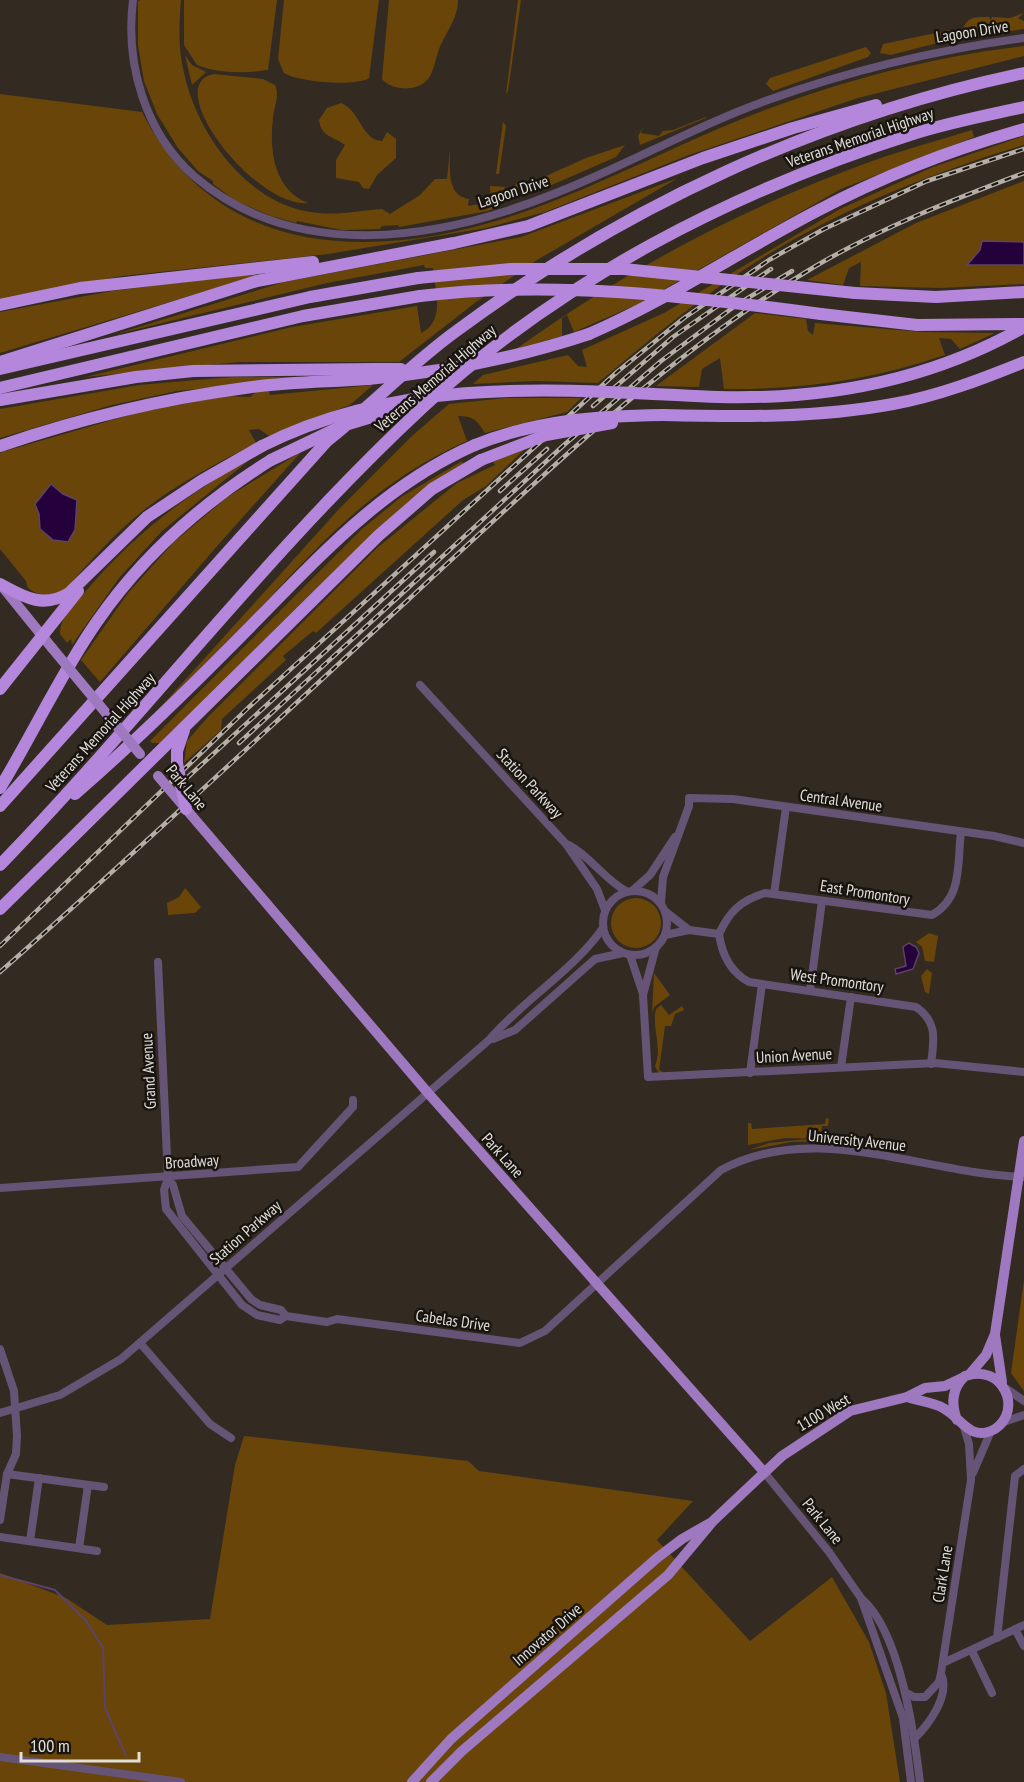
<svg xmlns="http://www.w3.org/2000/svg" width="1024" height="1782" font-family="'PT Sans Narrow',sans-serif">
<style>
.green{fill:#69450a}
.water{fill:#24013a;stroke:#5d4369;stroke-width:1.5}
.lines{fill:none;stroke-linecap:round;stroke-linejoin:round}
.stream{stroke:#5d4369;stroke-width:2}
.minor{stroke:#665476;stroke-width:8}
.major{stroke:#9e79bf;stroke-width:10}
.highway{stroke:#b487dc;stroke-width:12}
.rail-casing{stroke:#b6afa8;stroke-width:4.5}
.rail{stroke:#181410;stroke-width:2;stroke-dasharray:7;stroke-linecap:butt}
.major-bridge{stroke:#9e79bf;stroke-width:10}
.highway-bridge{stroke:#b487dc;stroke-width:12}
.labels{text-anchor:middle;stroke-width:5;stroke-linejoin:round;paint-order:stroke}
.street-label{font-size:16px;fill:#e3ddd7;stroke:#181410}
</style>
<rect width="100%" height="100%" fill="#332b21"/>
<g class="green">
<path d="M141 0H181C179 24 178 49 184 73 197 132 243 198 305 211 334 217 355 211 382 209L390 214 420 195 435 179H447L450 149C450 167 446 196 469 199L468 206 491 202 490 186 505 187C504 198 500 207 488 211L399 227 398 225 382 226 380 229 342 230 297 221 296 223 271 216 236 201 213 184V181L198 171 178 148 157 114 144 81 138 45V1Z"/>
<path d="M184 0H277L268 70C247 73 218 74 197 65L184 45Z"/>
<path d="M284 0H379L369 78C356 87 298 82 284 73L278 59Z"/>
<path d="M389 0H458C458 20 444 34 438 52 435 61 434 71 428 79 418 92 392 91 382 79Z"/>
<path d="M518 0H521L508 91 506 94Z"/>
<path d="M1024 13 1018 18 1024 21V29L972 37 966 35 963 29C967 16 977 17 989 17L991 20 992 17 1010 18Z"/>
<path d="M950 30 954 34 949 40 891 55 880 53 883 44Z"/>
<path d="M1024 46V56L858 98 689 155 545 212 486 228 328 254 122 276 0 299V94L142 112C219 264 382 261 524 212 602 185 675 145 752 115 840 81 930 57 1024 46Z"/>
<path d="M866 47 871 53 868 57 773 91 766 84 770 78Z"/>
<path d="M185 55 192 65 206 72 192 85Z"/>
<path d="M214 74 263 79 275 85C280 97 274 106 273 118 269 150 274 190 308 203 256 209 159 84 214 74Z"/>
<path d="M341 103C361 111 361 140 382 141L387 132 396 139V158L377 175 369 189 363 188 359 182 336 178V160L345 145C333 136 321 137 319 120L327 108Z"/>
<path d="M706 117V118L640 145 638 136 643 128 641 133 659 136 663 131 673 130Z"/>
<path d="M503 122 506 126 499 174H496Z"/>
<path d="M972 130 974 137 841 189 638 304 574 332 567 315 562 318V336L516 349C627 270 736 211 864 164 899 151 936 141 972 130Z"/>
<path d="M1024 136V145C935 172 848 206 769 254 707 291 653 337 598 383L536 381 473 384 483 375 568 355 578 366 587 367 582 350 664 313 840 209 933 167Z"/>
<path d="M625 145 616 157 531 194H523L515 186 519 181 526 185 586 158Z"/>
<path d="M678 178 537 260 476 302 399 362H239L85 377 292 327 417 306 421 333C446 321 435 290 433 268H425L424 265 327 283 113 335 284 282 521 237Z"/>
<path d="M1024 181V284L940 288 860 286 861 262 849 268 843 285 807 280 916 223Z"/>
<path d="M255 273 256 276 0 353V312L112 291Z"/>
<path d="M755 313 806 319 808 331 813 335 815 323 922 332 995 333 960 349 951 339 939 338 945 355C872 380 801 390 724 389L720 358 702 369 699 387 656 386Z"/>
<path d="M232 377H317L177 391 112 405 0 438V409L139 385Z"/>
<path d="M373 385 350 405 269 436 259 429 249 430 256 443C218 463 178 483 145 509 115 533 89 562 64 591 51 598 39 597 28 588L26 581 0 549V453L2 452 140 412 226 396 250 397 256 392 269 391 270 395Z"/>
<path d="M506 398H581L567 412 485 433C477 420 473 416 458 416L467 441C379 480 326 537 262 606 228 642 193 676 158 710L339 509 412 436 449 404Z"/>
<path d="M525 449 486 486 463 500 316 633 313 631 283 656 286 660 222 719 221 730 184 763 187 741 208 717 377 548 457 483 495 465 493 462Z"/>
<path d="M301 452 218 545 100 682 81 660 128 593 173 543 226 498Z"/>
<path d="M248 461 162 531 119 578 72 645 71 639 67 643 60 634C60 617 74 605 85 592 132 537 184 495 248 461Z"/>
<path d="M462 461 463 464 430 484 403 506 160 743H152L150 741 362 529 401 497Z"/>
<path d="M185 888 201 907 195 913 168 915 167 903 179 897Z"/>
<circle cx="636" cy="923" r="25"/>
<path d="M929 933 938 936 934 962 925 961 922 947 916 942Z"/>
<path d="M927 969 932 973 929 994 925 992 921 976Z"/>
<path d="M654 973 670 995 654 1007 652 1014Z"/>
<path d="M661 1005 669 1015 682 1006 684 1010 675 1014 671 1026H665L659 1070 665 1073 659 1074 655 1066C663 1047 651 1026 656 1009Z"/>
<path d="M826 1118 829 1119 828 1126H822L821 1136 826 1139 785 1138 748 1145V1123H751L752 1129 825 1124Z"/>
<path d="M808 1139 823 1141 791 1142 749 1150 769 1143Z"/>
<path d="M1024 1280V1391L1011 1373Z"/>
<path d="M244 1436 468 1461 479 1471 693 1501 657 1540 750 1641 832 1577 869 1642 886 1693 900 1782H0V1573L66 1598 107 1625 210 1619 235 1465Z"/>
</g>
<g class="water">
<path d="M982 241 1024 242V265H967L980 250Z"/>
<path d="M51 484 63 494 77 500 75 530 68 542 53 540 40 529 39 514 35 504Z"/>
<path d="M909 943 916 947 919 953 913 969 896 974 895 969 906 966 903 947Z"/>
</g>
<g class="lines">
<path class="stream" d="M0 1575 55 1590 86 1621 103 1648 105 1708 126 1756"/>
<g class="minor">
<path d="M133 0C125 64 145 133 194 176 296 264 440 240 556 193 628 165 695 126 768 100 852 70 936 50 1024 38"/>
<path d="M420 685 566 844 597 889 605 910"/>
<path d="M569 845C591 857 604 879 626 891"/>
<path d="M633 890 650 875 675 837"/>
<circle cx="635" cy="923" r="32"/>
<path d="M774 894 786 807"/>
<path d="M661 903 663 877 689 806V798L733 799 994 836 1024 843"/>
<path d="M666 912 689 930"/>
<path d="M719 934C729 912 741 900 765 893L932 915C963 898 957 864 961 832"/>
<path d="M719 934C722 955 730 972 749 982L916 1007C938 1022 934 1040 931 1064"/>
<path d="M665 935 689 930 719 934"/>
<path d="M656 947 643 995 648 1077 935 1063 1024 1072"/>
<path d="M630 955 643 994"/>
<path d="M158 962 168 1178 164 1190 166 1209 242 1305 257 1315 280 1320 286 1316 327 1322 337 1319 520 1343 545 1331 721 1170C815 1119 924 1174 1024 1177"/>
<path d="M810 991 822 901"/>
<path d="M493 1039 515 1030 595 959 623 953"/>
<path d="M841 1067 851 997"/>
<path d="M750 1073 762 984"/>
<path d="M168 1178 173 1185 182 1216 251 1299 260 1305 281 1310 286 1316"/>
<path d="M0 1188 298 1167 353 1107V1100"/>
<path d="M140 1343 210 1424 231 1438"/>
<path d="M0 1349 14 1391 17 1436 16 1454 7 1474 0 1520"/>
<path d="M1007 1389 1024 1401"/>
<path d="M0 1413 60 1395 121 1359 489 1040C524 999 572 972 603 928"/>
<path d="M1004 1422 1024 1415"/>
<path d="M764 1472 829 1552 861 1598 903 1718 911 1782"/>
<path d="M973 1473 991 1431"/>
<path d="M7 1474 104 1487"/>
<path d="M0 1537 97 1551"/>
<path d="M30 1541 39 1478"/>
<path d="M79 1548 88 1485"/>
<path d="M862 1599C900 1632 914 1732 920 1782"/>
<path d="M1015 1629 1024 1646"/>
<path d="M997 1638 1015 1476 1024 1469"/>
<path d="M972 1651 992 1693"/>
<path d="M943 1663 1024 1625"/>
<path d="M905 1692 914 1697H925L939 1682 941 1673 971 1480 969 1444 964 1427"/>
<path d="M915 1738C929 1724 949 1697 942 1676"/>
<path d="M0 1757 181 1782"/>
</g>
<g class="major">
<path d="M1 585 52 648"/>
<path d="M186 809 428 1093 764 1472"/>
<path d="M995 1335 1002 1382"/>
<path d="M969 1375 986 1355 995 1334 1024 1141"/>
<path d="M907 1397C919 1401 933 1402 943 1408 961 1417 970 1443 995 1429 1024 1409 1002 1363 965 1376 952 1388 951 1404 957 1420"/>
<path d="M412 1782 451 1739 657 1558 682 1539 710 1523"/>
<path d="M431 1782 462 1751 668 1575 713 1521 782 1456 850 1411 907 1397 925 1388 945 1386 962 1378"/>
</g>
<g class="highway">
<path d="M855 293 936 297 1024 292"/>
<path d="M0 305 80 288 313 262"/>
<path d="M821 314 917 325 1023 324"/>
<path d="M589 334C669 299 740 251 817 211 883 176 953 149 1024 129"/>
<path d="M0 362 257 281 454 243 528 226 703 158 793 128 876 105"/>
<path d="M0 369 310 297 418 278"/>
<path d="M0 388 303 316 420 296"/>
<path d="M718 397C826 400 929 381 1024 327"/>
<path d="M0 400 136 377 193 371 374 369"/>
<path d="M362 411C392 385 422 356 455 332 623 207 819 116 1024 73"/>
<path d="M663 415C740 417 817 418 893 404 938 396 982 379 1024 362"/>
<path d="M0 446C79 419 161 399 245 388 285 382 327 382 368 379"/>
<path d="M0 584C24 597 43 609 69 593L147 517 201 481 262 446"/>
<path d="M0 689 78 591"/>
<path d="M177 763V751L184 730"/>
<path d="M0 788C33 734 60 675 96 623 142 556 202 503 271 460"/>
<path d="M75 794C136 741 193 685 250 627 319 557 383 485 475 445"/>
<path d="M0 806 327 441 344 427"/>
<path d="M0 865C144 716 270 549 422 408 561 279 735 190 916 133 951 122 988 115 1024 107"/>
<path d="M0 909 378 536 432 489 481 460"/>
</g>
<g class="rail-casing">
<g id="rail">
<path d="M593 406 673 337 771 269"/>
<path d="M500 491 547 449"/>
<path d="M239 743 564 445 661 361 735 306 792 271"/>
<path d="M177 787 434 552"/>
<path d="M0 946 249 707 617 372 684 318 769 260 824 229 927 181 1024 149"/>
<path d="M0 972C138 851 273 724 408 600 536 482 664 356 814 267 880 228 952 200 1024 173"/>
</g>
</g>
<use href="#rail" class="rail"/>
<g class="major-bridge">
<path d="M52 648 140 754"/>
<path d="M158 776 186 809"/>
</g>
<g class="highway-bridge">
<path d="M418 278 511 269H624L855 293"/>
<path d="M420 296C555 280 687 296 821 314"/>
<path d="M374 369H401"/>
<path d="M368 379C443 372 517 358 589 334"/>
<path d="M475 445C537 420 598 416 663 415"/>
<path d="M262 446C404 374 564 390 718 397"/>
<path d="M271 460 342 426 408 406"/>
<path d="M481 460 546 435 612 423"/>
<path d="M177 763 186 809"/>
</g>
</g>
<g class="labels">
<g class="street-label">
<text transform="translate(972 31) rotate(-9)" y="6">Lagoon Drive</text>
<text transform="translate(860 137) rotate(-19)" y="6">Veterans Memorial Highway</text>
<text transform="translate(513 191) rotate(-18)" y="6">Lagoon Drive</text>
<text transform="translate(435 378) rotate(-41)" y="6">Veterans Memorial Highway</text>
<text transform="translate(100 732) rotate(-48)" y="6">Veterans Memorial Highway</text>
<text transform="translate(530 783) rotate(47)" y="6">Station Parkway</text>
<text transform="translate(187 787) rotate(50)" y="6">Park Lane</text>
<text transform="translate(841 800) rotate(8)" y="6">Central Avenue</text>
<text transform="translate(865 892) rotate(9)" y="6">East Promontory</text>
<text transform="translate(837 980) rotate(8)" y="6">West Promontory</text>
<text transform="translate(794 1055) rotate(-3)" y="6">Union Avenue</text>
<text transform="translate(148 1071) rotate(-93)" y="6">Grand Avenue</text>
<text transform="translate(857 1140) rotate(6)" y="6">University Avenue</text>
<text transform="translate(503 1155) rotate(48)" y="6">Park Lane</text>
<text transform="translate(192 1161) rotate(-4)" y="6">Broadway</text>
<text transform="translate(245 1232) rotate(-41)" y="6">Station Parkway</text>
<text transform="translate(453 1320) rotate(8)" y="6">Cabelas Drive</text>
<text transform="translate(823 1412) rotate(-30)" y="6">1100 West</text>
<text transform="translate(823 1521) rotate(51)" y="6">Park Lane</text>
<text transform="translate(942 1574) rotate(-81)" y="6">Clark Lane</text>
<text transform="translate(547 1634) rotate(-41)" y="6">Innovator Drive</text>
</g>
</g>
<path d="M21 1752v9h118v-9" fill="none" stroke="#e3ddd7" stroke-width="3"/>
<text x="30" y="1752" font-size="18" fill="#e3ddd7" stroke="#181410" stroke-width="4.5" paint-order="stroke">100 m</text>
</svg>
